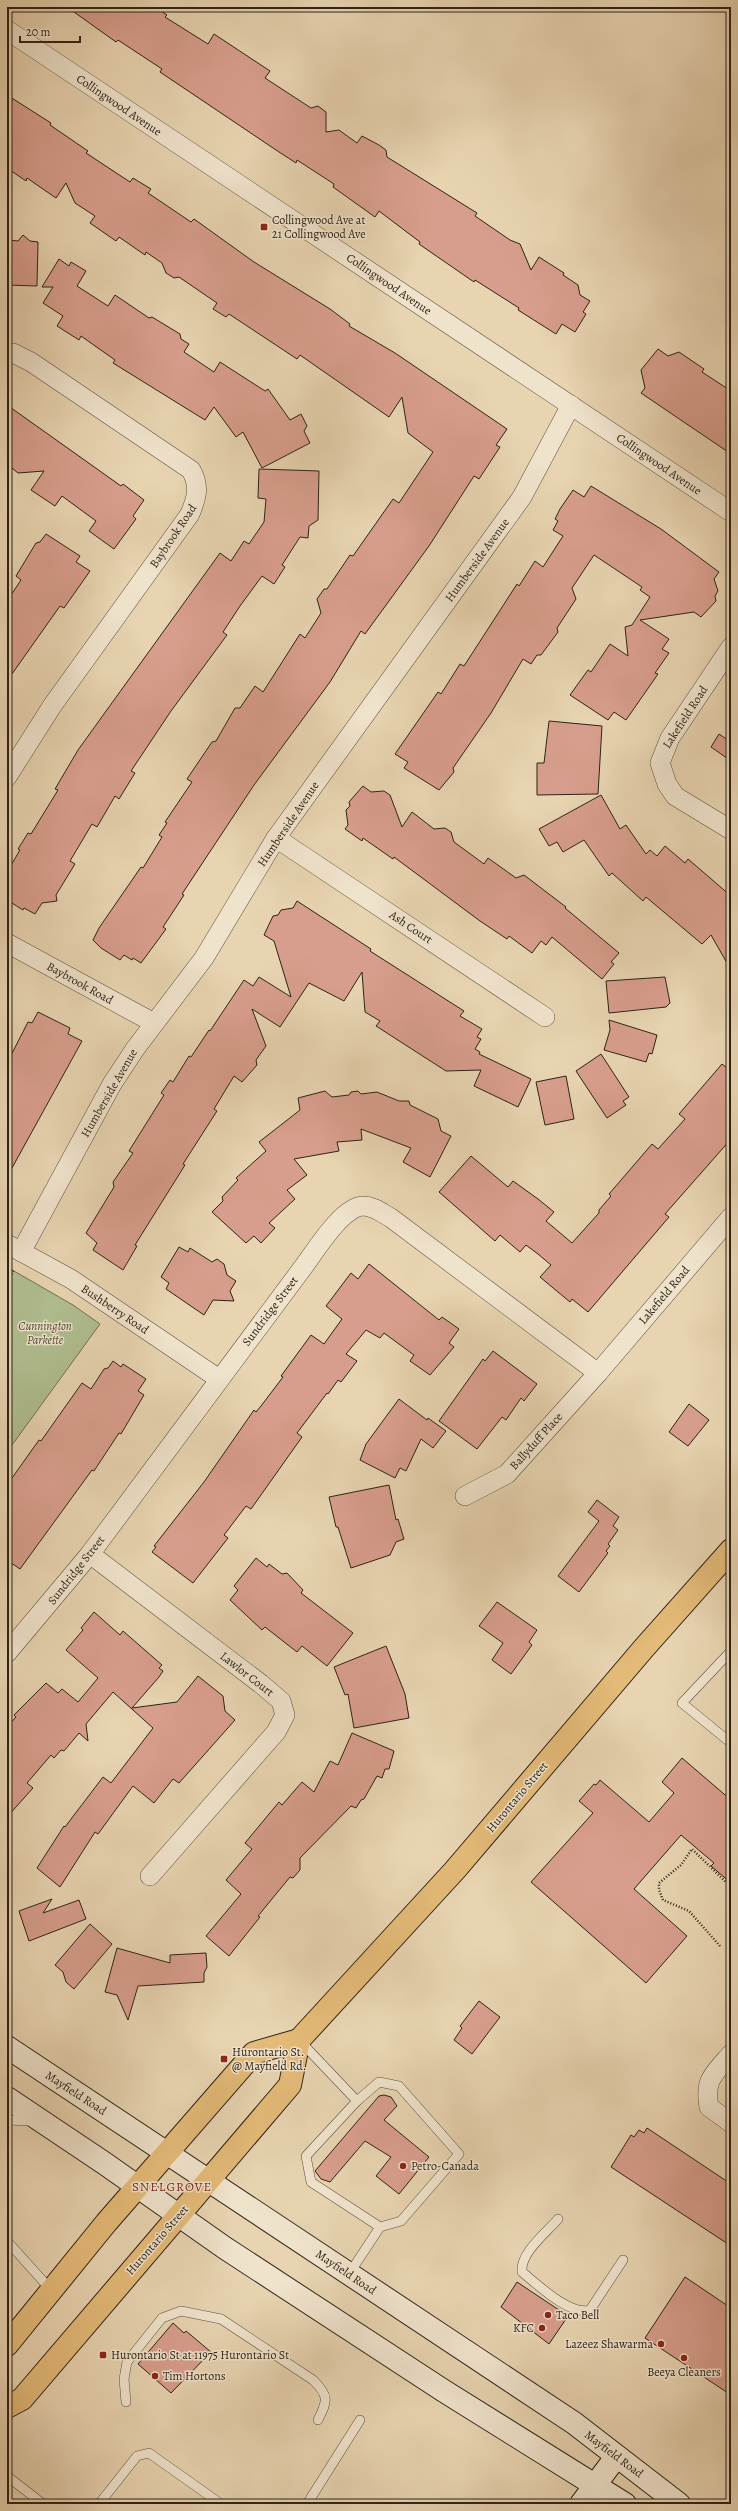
<svg xmlns="http://www.w3.org/2000/svg" width="738" height="2511" font-family="Alegreya,serif">
<style>
.green{fill:#b0be90;stroke:#6e7054}
.building{fill:#d89e8d;stroke:#2d2317}
.lines{fill:none;stroke-linecap:round;stroke-linejoin:round}
.lane-casing{stroke:#5c4f3e;stroke-width:10}
.street-casing{stroke:#5c4f3e;stroke-width:20}
.secondary-casing{stroke:#2d2317;stroke-width:24}
.primary-casing{stroke:#2d2317;stroke-width:24}
.path{stroke:#2d2317;stroke-width:2.5;stroke-dasharray:1 2;stroke-linecap:butt}
.lane{stroke:#f0e3cc;stroke-width:9}
.street{stroke:#f0e3cc;stroke-width:19}
.secondary{stroke:#f0e3cc;stroke-width:22}
.primary{stroke:#e4ba78;stroke-width:22}
.poi-dot{fill:#8f2418;stroke:#f0e3cc;stroke-width:1.5}
.labels{text-anchor:middle;stroke-width:3;stroke-linejoin:round;paint-order:stroke}
.street-label{font-size:12px;fill:#2d2317;stroke:#f0e3cc}
.poi-label{font-size:12px;fill:#2d2317;stroke:#f0e3cc;text-anchor:start}
.park-label{font-size:12px;font-style:italic;fill:#4e4a35;stroke:#f0e3cc}
.neighbourhood-label{font-size:13px;letter-spacing:1px;fill:#7a1f14;stroke:#f0e3cc}
</style>
<rect width="100%" height="100%" fill="#e8d4b1"/>
<filter id="stains"><feTurbulence type="fractalNoise" baseFrequency=".005" numOctaves="4"/><feColorMatrix values="0 0 0 0 .2 0 0 0 0 .09 0 0 0 0 .02 0 0 0 .5 -.17"/></filter>
<radialGradient id="worn" r=".72"><stop offset=".6" stop-color="#630" stop-opacity="0"/><stop offset="1" stop-color="#630" stop-opacity=".3"/></radialGradient>
<path class="green" d="M7 1267 73 1305 100 1324 7 1452Z"/>
<g class="building">
<path d="M67 7H155L167 15 165 17 208 44 214 34 270 71 265 78 311 108 318 106 326 112V132L339 130 357 143 362 136 379 145 386 150 387 157 477 213 475 216 510 240 520 244 531 270 539 257 564 273 563 275 578 285 580 295 590 301 583 312 586 314 575 332 562 324 556 334 518 310 519 308 475 280 474 282 419 244 420 242 379 211 375 217 333 187 334 184 297 160 296 163 279 152 160 72 162 69 118 40 116 42Z"/>
<path d="M7 95 51 123 50 125 88 151 86 153 130 182 133 178 151 189 148 193 191 222 194 219 254 262 330 309 350 324 349 326 395 353 507 429 496 445 500 447 479 479 474 476 429 546 365 634 361 631 330 682 254 785 182 894 184 895 163 927 166 929 141 963 133 958 132 960 124 955 120 960 101 948 93 940 99 928 141 867 143 868 162 837 159 835 167 823 165 822 192 782 187 779 212 742 216 741 235 708H240L255 686 263 692 300 634 305 638 321 613 317 599 324 589H327L350 555 353 556 393 499 399 503 433 452 408 433 402 397 389 417 300 355 297 359 229 314 226 317 213 309 217 303 179 277 174 278 166 273 162 263 146 252 145 255 119 237 116 241 90 223 95 216 75 203 66 183 56 198 27 178 26 181 7 168Z"/>
<path d="M23 235 30 241 38 242 37 286 7 285 8 240 18 241Z"/>
<path d="M59 259 69 266 71 262 86 271 77 286 108 306 115 295 149 318 152 317 180 334 181 339 189 344 184 352 214 372 220 362 265 391 268 389 290 420 301 414 307 426 304 431 310 443 262 468 243 432 236 437 214 407 205 420 113 363 115 360 81 336 79 340 57 326 63 316 43 303 53 287H42Z"/>
<path d="M658 349 668 356 679 352 704 369 702 372 731 391V454L641 393 645 388 641 370Z"/>
<path d="M7 405 121 486 123 484 144 500 133 516 136 519 114 549 89 531 96 521 62 496 55 506 31 490 44 471 18 473 7 464Z"/>
<path d="M259 469 319 471 318 520 309 526 308 538 300 537 282 565 285 567 274 584 262 576 240 606 223 632 227 635 171 711 131 771 135 773 119 799 115 796 97 827 92 824 70 861 75 864 56 895 57 901 42 903 35 914 24 908 23 910 7 900V872L20 850 18 849 28 833 31 834 58 790 55 789 78 750 220 553 231 561 244 541 249 544 264 522 266 499 258 498Z"/>
<path d="M591 486 661 529 719 572 714 579 718 591 715 596 716 601 701 617 694 612 640 620 669 639 662 649 669 653 655 673 658 674 626 720 614 712 608 720 570 695 588 670 591 672 610 644 628 656 625 627 632 625 650 597 640 590 642 587 594 555 572 588 576 599 557 628 558 632 541 655H537L531 664 523 659 491 713 453 768 454 772 439 790 404 768 408 762 395 754 438 692 441 694 460 664 464 666 517 584 519 586 535 561 543 567 563 536 553 530 558 521 555 519 560 509 573 490 584 497Z"/>
<path d="M46 534 80 556 76 562 90 571 64 608 60 606 7 681V601L21 580 16 576 36 543 40 542Z"/>
<path d="M549 721 602 726 598 794 537 795V763H544Z"/>
<path d="M719 734 731 742V761L711 747Z"/>
<path d="M363 786 371 792 384 791 390 795 402 827 412 812 434 829 445 828 451 832 454 842 484 864 488 858 516 878 524 875 566 907 565 908 619 953 611 962 614 964 602 979 552 937 546 945 541 941 532 953 509 936 507 939 480 921 394 857 393 859 363 838 362 841 345 829 348 825 346 810 350 806 349 802Z"/>
<path d="M601 795 620 829 626 825 646 854 650 850 657 856 665 846 685 863 688 859 731 896V970L711 935 702 944 646 897 643 901 612 873 609 876 584 840 563 852 557 842 549 846 539 829Z"/>
<path d="M297 901 371 949 370 951 464 1011 460 1016 482 1029 477 1037 481 1039 475 1049 480 1052 479 1054 531 1079 518 1107 474 1086 481 1070 446 1071 376 1026 380 1021 365 1012 362 972 344 1001 309 983 280 1027 252 1009 266 1046 256 1060 257 1065 242 1082 234 1076 214 1109 217 1111 183 1164 185 1165 135 1245 137 1246 123 1270 93 1250 97 1243 86 1233 114 1187 113 1182 133 1153 129 1151 164 1095 161 1093 170 1080 173 1082 189 1056 191 1057 209 1030 210 1031 244 980 253 986 259 977 291 997 274 941 264 935 273 916 278 915 281 910 293 908Z"/>
<path d="M665 977 670 1003 666 1007 609 1013 606 981Z"/>
<path d="M38 1012 70 1028 68 1034 82 1041 7 1177V1063L28 1022 32 1023Z"/>
<path d="M609 1020 657 1035 652 1054 649 1053 646 1062 604 1050 610 1030Z"/>
<path d="M601 1054 629 1097 623 1101 626 1105 607 1118 576 1071Z"/>
<path d="M722 1064 731 1071V1139L665 1214 669 1217 588 1312 572 1299 570 1302 540 1277 551 1265 538 1254 526 1245 520 1252 500 1235 495 1241 439 1192 471 1156 508 1187 513 1181 538 1199 554 1212 546 1221 572 1243 599 1213V1210L611 1196 609 1194 652 1144 658 1149 685 1119 679 1114Z"/>
<path d="M566 1076 574 1119 545 1125 536 1082Z"/>
<path d="M325 1091 332 1097 349 1095 351 1092 358 1091 361 1094 377 1092 399 1101H409L410 1105 438 1119 441 1131 451 1136 430 1177 403 1162 411 1148 361 1129 362 1140 337 1142 339 1151 294 1159 307 1175 287 1190 295 1199 269 1223 275 1228 261 1243 254 1236 246 1243 212 1212 223 1201 222 1197 238 1180 236 1178 266 1151 259 1142 300 1110 298 1098Z"/>
<path d="M179 1247 188 1252 190 1248 212 1262 217 1259 224 1264 227 1275 236 1281 230 1291 234 1301 213 1300 204 1315 166 1289 169 1283 161 1277Z"/>
<path d="M369 1264 439 1320 442 1317 459 1329 449 1343 454 1347 430 1375 410 1361 414 1355 384 1333 380 1338 366 1330 346 1354 357 1361 341 1382 338 1380 328 1394 327 1393 297 1433 302 1437 251 1509 246 1506 224 1535 228 1538 193 1583 152 1552 156 1547 154 1546 204 1482 254 1410 256 1412 261 1406 283 1377 281 1376 311 1335 324 1344 342 1319 326 1306 351 1273 358 1279Z"/>
<path d="M493 1351 537 1384 524 1401 521 1398 506 1420 502 1417 477 1449 439 1421 483 1359 485 1361Z"/>
<path d="M113 1361 121 1367 123 1364 146 1379 138 1391 144 1395 121 1434 119 1433 94 1471 92 1470 20 1569 7 1560V1485L39 1440 41 1441 82 1383 91 1389 104 1369 108 1368Z"/>
<path d="M399 1399 427 1420 428 1418 446 1431 433 1448 421 1439 406 1471 400 1468 395 1478 360 1460 366 1444Z"/>
<path d="M689 1404 709 1420 688 1446 669 1432Z"/>
<path d="M389 1485 396 1520 398 1519 404 1539 396 1542 390 1555 351 1568 338 1527H336L329 1497Z"/>
<path d="M597 1500 619 1517 613 1526 618 1530 608 1544 610 1546 606 1551 608 1553 579 1592 558 1576 599 1521 588 1512Z"/>
<path d="M256 1558 267 1567 269 1564 282 1574 287 1573 303 1590 301 1593 353 1633 327 1666 302 1646 297 1652 265 1627 262 1630 230 1600 238 1590 234 1586Z"/>
<path d="M497 1602 537 1630 529 1642 532 1645 511 1674 492 1660 503 1643 479 1626Z"/>
<path d="M94 1612 120 1635 123 1631 162 1665 159 1668 163 1671 159 1677 132 1708 177 1702 198 1676 223 1696 225 1711 235 1720 179 1783 173 1779 154 1803 133 1786 98 1834 95 1832 60 1887 37 1868 64 1826 65 1827 103 1777 111 1783 153 1728 113 1692 86 1724 88 1741 79 1733 64 1751 61 1750 54 1758 51 1755 27 1783 33 1788 7 1817V1727L16 1717 14 1715 46 1683 58 1693 62 1689 78 1702 98 1678 66 1650 83 1630 81 1628Z"/>
<path d="M386 1646 405 1694 409 1718 354 1728 348 1694 345 1695 334 1667Z"/>
<path d="M352 1733 394 1751 389 1769H385L382 1778 377 1776 364 1799 361 1800 356 1808 351 1806 300 1858V1870L293 1878 290 1877 258 1916 260 1917 229 1956 206 1936 241 1894 226 1880 252 1849 245 1843 279 1802 282 1805 302 1782 314 1792 330 1761 338 1765Z"/>
<path d="M682 1758 731 1800V1883L711 1866 714 1863 681 1835 634 1889 687 1936 646 1983 531 1882 593 1813 579 1801 594 1784 596 1785 600 1780 649 1822 674 1793 662 1782Z"/>
<path d="M52 1899 43 1913 79 1900 86 1919 29 1941 19 1911Z"/>
<path d="M90 1924 112 1944 74 1989 66 1982 63 1972 55 1965Z"/>
<path d="M117 1948 170 1963V1955L206 1953 207 1967 204 1973V1982L138 1986 128 2020 117 1995 105 1992Z"/>
<path d="M479 2001 500 2017 472 2054 454 2040 462 2028 460 2026Z"/>
<path d="M384 2095 391 2097 397 2106 384 2120 429 2157 399 2194 376 2176 391 2157 365 2141 330 2182 321 2179 315 2171 379 2096Z"/>
<path d="M647 2128 731 2184V2246L611 2167 631 2135 634 2137 639 2130 644 2133Z"/>
<path d="M685 2277 731 2308V2395L645 2338Z"/>
<path d="M517 2282 568 2316 549 2344 501 2307Z"/>
<path d="M173 2323 184 2333 186 2331 211 2352 171 2393 138 2364Z"/>
</g>
<g class="lines">
<g class="lane-casing">
<g id="lane">
<path d="M731 1651 682 1703 731 1743"/>
<path d="M300 2041 357 2101"/>
<path d="M7 2120 31 2121"/>
<path d="M558 2219C545 2234 520 2253 522 2272 538 2285 570 2316 590 2310L623 2260"/>
<path d="M7 2241 51 2290"/>
<path d="M349 2274 380 2227 401 2221 459 2154 399 2086 379 2082 357 2101 306 2156 311 2182 380 2227"/>
<path d="M126 2402 124 2379 127 2362 162 2318 181 2311 221 2319 313 2380C329 2396 328 2400 318 2420"/>
<path d="M7 2476 43 2504"/>
<path d="M99 2504 137 2456 149 2453 221 2504"/>
<path d="M307 2504 360 2420"/>
</g>
</g>
<g class="street-casing">
<g id="street">
<path d="M7 30 731 512"/>
<path d="M7 353H13L31 362 191 470C200 486 197 497 190 514L52 706 7 777"/>
<path d="M731 647 670 738 660 763 667 784 675 796 731 830"/>
<path d="M276 838 545 1017"/>
<path d="M7 943 154 1023"/>
<path d="M7 1244 71 1279 219 1379"/>
<path d="M21 1252 112 1084 135 1049 204 958 276 838 522 497 571 405"/>
<path d="M465 1496 507 1474 598 1373 731 1217"/>
<path d="M90 1554 261 1684 281 1701 285 1715 276 1732 150 1876"/>
<path d="M7 1653 90 1554 304 1266C316 1250 342 1207 363 1206 374 1206 382 1213 391 1218L598 1373"/>
<path d="M731 2054C714 2074 704 2079 709 2107L731 2123"/>
</g>
</g>
<g class="secondary-casing">
<g id="secondary">
<path d="M7 2047 574 2423 679 2504"/>
<path d="M7 2098 104 2163 225 2248 444 2391 625 2504"/>
<path d="M581 2504 616 2457"/>
</g>
</g>
<g class="primary-casing">
<g id="primary">
<path d="M7 2345 106 2223 254 2053 299 2040"/>
<path d="M7 2407 22 2399 290 2085 299 2040 455 1870 644 1648 731 1550"/>
</g>
</g>
<g class="path">
<path d="M7 1282 14 1269"/>
<path d="M720 1946 689 1911 663 1900 659 1890V1883L681 1865 692 1849 731 1887"/>
</g>
<use href="#lane" class="lane"/>
<use href="#street" class="street"/>
<use href="#secondary" class="secondary"/>
<use href="#primary" class="primary"/>
</g>
<g class="poi-dot">
<rect x="260" y="223" width="8" height="8" rx="2"/>
<rect x="220" y="2055" width="8" height="8" rx="2"/>
<circle cx="403" cy="2166" r="4"/>
<circle cx="548" cy="2315" r="4"/>
<circle cx="542" cy="2328" r="4"/>
<circle cx="661" cy="2344" r="4"/>
<rect x="99" y="2351" width="8" height="8" rx="2"/>
<circle cx="684" cy="2358" r="4"/>
<circle cx="155" cy="2376" r="4"/>
</g>
<g class="labels">
<g class="street-label">
<text transform="translate(119 105) rotate(34)" y="4">Collingwood Avenue</text>
<text transform="translate(389 284) rotate(34)" y="4">Collingwood Avenue</text>
<text transform="translate(659 464) rotate(34)" y="4">Collingwood Avenue</text>
<text transform="translate(173 536) rotate(-56)" y="4">Baybrook Road</text>
<text transform="translate(477 560) rotate(-54)" y="4">Humberside Avenue</text>
<text transform="translate(685 717) rotate(-57)" y="4">Lakefield Road</text>
<text transform="translate(288 824) rotate(-56)" y="4">Humberside Avenue</text>
<text transform="translate(411 927) rotate(34)" y="4">Ash Court</text>
<text transform="translate(80 983) rotate(29)" y="4">Baybrook Road</text>
<text transform="translate(109 1093) rotate(-60)" y="4">Humberside Avenue</text>
<text transform="translate(664 1295) rotate(-50)" y="4">Lakefield Road</text>
<text transform="translate(115 1309) rotate(34)" y="4">Bushberry Road</text>
<text transform="translate(270 1311) rotate(-53)" y="4">Sundridge Street</text>
<text transform="translate(536 1441) rotate(-48)" y="4">Ballyduff Place</text>
<text transform="translate(76 1570) rotate(-52)" y="4">Sundridge Street</text>
<text transform="translate(247 1674) rotate(38)" y="4">Lawlor Court</text>
<text transform="translate(517 1797) rotate(-50)" y="4">Hurontario Street</text>
<text transform="translate(76 2093) rotate(33)" y="4">Mayfield Road</text>
<text transform="translate(157 2240) rotate(-49)" y="4">Hurontario Street</text>
<text transform="translate(346 2272) rotate(34)" y="4">Mayfield Road</text>
<text transform="translate(614 2454) rotate(37)" y="4">Mayfield Road</text>
</g>
<g class="poi-label">
<text x="272" y="224">Collingwood Ave at<tspan x="272" dy="14">21 Collingwood Ave</tspan></text>
<text x="232" y="2056">Hurontario St.<tspan x="232" dy="14">@ Mayfield Rd.</tspan></text>
<text x="411" y="2170">Petro-Canada</text>
<text x="556" y="2319">Taco Bell</text>
<text x="534" y="2332" text-anchor="end">KFC</text>
<text x="653" y="2348" text-anchor="end">Lazeez Shawarma</text>
<text x="111" y="2359">Hurontario St at 11975 Hurontario St</text>
<text x="684" y="2376" text-anchor="middle">Beeya Cleaners</text>
<text x="163" y="2380">Tim Hortons</text>
</g>
<g class="park-label">
<text x="45" y="1330">Cunnington<tspan x="45" dy="14">Parkette</tspan></text>
</g>
<g class="neighbourhood-label">
<text x="172" y="2191">SNELGROVE</text>
</g>
</g>
<rect width="738" height="2511" fill="none" stroke="#e8d4b1" stroke-width="24"/>
<rect x="8" y="8" width="722" height="2495" fill="none" stroke="#2d2317" stroke-width="2"/>
<rect x="12" y="12" width="714" height="2487" fill="none" stroke="#2d2317"/>
<path d="M20 36v6h60v-6" fill="none" stroke="#2d2317" stroke-width="2"/>
<text x="26" y="36" font-size="12" fill="#2d2317" stroke="#f0e3cc" stroke-width="3" paint-order="stroke">20 m</text>
<rect width="100%" height="100%" filter="url(#stains)"/>
<rect width="100%" height="100%" fill="url(#worn)"/>
</svg>
